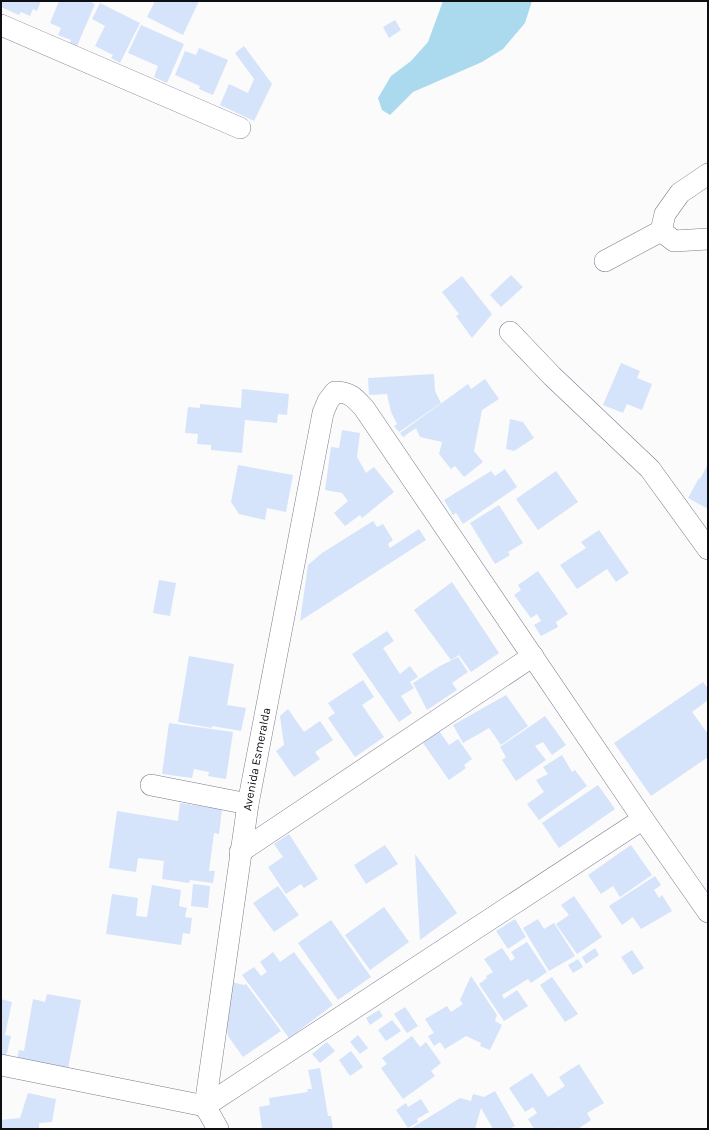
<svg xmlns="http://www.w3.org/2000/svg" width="709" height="1130" font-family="Karla,sans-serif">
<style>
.water{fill:#abdaef}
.building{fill:#d5e4fa}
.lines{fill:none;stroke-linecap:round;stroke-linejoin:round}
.street-casing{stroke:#7c7b8f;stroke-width:22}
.street{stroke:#fff;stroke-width:21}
.labels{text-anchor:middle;stroke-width:3;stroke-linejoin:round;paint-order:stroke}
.street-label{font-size:12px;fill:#0e0e15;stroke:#fbfbfb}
</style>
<rect width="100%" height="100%" fill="#fbfbfb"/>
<path class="water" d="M443 1H532L525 23 503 49 482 62 413 92 390 115 382 110 378 98 391 76 411 61 428 42Z"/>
<g class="building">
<path d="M1 1H41L37 11 33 9 30 16 21 12 19 15 1 7Z"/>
<path d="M59 1H88L95 4 77 46 70 43 71 40 58 35 61 28 50 23Z"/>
<path d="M155 1H199L183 35 147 17Z"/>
<path d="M100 3 140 23 120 63 111 58 113 55 95 46 105 26 92 19Z"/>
<path d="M395 20 401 30 389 38 383 27Z"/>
<path d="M141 25 184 44 167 83 154 77 158 66 128 53Z"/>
<path d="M244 46 272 84 254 121 220 105 229 84 248 93 254 79 235 53Z"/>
<path d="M199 48 228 60 213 95 199 89 200 86 175 75 185 51 196 55Z"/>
<path d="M511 275 523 287 501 307 490 295Z"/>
<path d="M462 276 492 314 472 338 456 316 459 314 442 292Z"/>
<path d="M621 363 640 371 637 378 652 384 642 410 627 404 623 413 603 405Z"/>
<path d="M434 374 435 391 441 403 399 432 394 426 397 424 391 412 387 394 369 395 368 378Z"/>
<path d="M485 379 499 399 482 410 474 451 483 462 464 477 455 466 451 469 439 454 442 442 420 437 416 428 403 437 400 433 468 384 471 389Z"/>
<path d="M242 389 289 394 287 415 278 414 277 423 245 420 242 453 211 450V445L197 444 198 434 185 433 188 407 200 408V404L241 408Z"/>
<path d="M510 419 523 422 534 438 514 451 506 449Z"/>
<path d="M342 430 360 433 357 457 366 473 374 467 394 492 362 518 360 515 345 526 334 513 348 501 342 493 325 490 331 447 339 448Z"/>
<path d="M708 464V509L688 498 699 478 700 479Z"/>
<path d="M238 465 293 475 286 512 267 508 265 520 239 514 231 502Z"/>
<path d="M505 469 517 487 463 524 456 513 453 515 444 500 491 471 495 476Z"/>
<path d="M556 471 578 502 538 530 516 499Z"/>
<path d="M499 505 523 543 508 552 510 555 495 564 470 523Z"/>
<path d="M373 521 377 527 383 524 393 540 388 544 390 548 419 529 426 540 300 621 308 565 322 553Z"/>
<path d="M599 530 629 573 616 582 607 569 577 589 560 565 586 548 581 542Z"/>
<path d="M538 571 568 614 556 622 558 627 541 636 534 625 541 621 537 614 531 618 514 595 521 590 518 585Z"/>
<path d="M159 580 176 583 170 616 153 613Z"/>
<path d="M452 582 499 653 471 672 459 655 451 660 414 610Z"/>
<path d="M387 631 394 641 383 648 400 674 410 666 418 677 410 682 414 688 401 696 412 713 399 722 352 654Z"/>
<path d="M189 656 234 664 227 705 246 708 241 731 212 726V728L178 722Z"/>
<path d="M458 657 468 672 452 683 457 690 427 710 413 683 440 666Z"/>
<path d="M363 680 374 697 362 705 384 737 355 757 328 718 335 713 328 703Z"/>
<path d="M703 682 708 689V700L692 712 708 734V757L651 796 614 743Z"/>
<path d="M506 695 528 726 501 745 489 728 463 743 453 725Z"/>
<path d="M288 709 304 732 320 721 333 740 315 752 320 759 294 777 276 751 284 745 280 716Z"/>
<path d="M545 716 566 745 552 755 543 742 535 746 546 760 516 781 502 760 506 757 500 747Z"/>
<path d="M169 723 233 732 226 779 208 776 209 772 194 769 192 778 162 774Z"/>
<path d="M439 731 449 745 458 739 472 759 464 765 466 768 449 780 423 743Z"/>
<path d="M562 755 572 772 575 770 587 786 539 820 527 804 544 792 536 780 548 774 543 767Z"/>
<path d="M598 785 615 809 559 848 542 823Z"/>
<path d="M180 803 222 809 219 834 214 833 209 871H215L213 883 190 880 189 883 162 879 164 861 138 858 136 872 109 868 117 811 178 821Z"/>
<path d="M289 834 318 879 304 888 301 884 286 894 268 867 283 857 274 844Z"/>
<path d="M385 845 398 864 366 884 354 865Z"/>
<path d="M631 845 652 875 620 897 613 886 601 894 588 875Z"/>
<path d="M415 854 457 913 420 940Z"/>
<path d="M655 876 661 885 654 890 659 898 662 895 672 911 641 929 633 917 622 925 609 906Z"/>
<path d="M193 884 210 886 208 908 191 906Z"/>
<path d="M152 885 181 890 179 906 187 908 185 917 192 918 190 934 183 933 181 945 106 934 112 894 138 898 136 916 147 917Z"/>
<path d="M278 886 299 915 274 932 253 903Z"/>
<path d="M574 896 602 937 577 954 556 924 569 915 561 905Z"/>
<path d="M384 907 409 942 370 970 345 935Z"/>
<path d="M515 919 526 937 508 949 496 931Z"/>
<path d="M538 919 544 929 554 923 575 956 549 971 523 928Z"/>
<path d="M331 920 371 977 338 1000 298 943Z"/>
<path d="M527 942 547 972 531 983 528 979 502 995 504 999 517 990 528 1006 504 1021 479 984 487 978 486 976 493 972 484 959 502 948 511 961 515 958 511 952Z"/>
<path d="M595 948 599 955 586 964 582 957Z"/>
<path d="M632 950 644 968 633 975 621 957Z"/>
<path d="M273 952 280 962 294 952 333 1005 289 1038 242 975 254 967 261 976 267 972 260 962Z"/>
<path d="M578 959 583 967 573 973 568 965Z"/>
<path d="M471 976 497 1015 495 1021 502 1025 490 1050 480 1046 481 1043 466 1036 445 1049 440 1042 434 1046 428 1036 434 1033 425 1019 447 1006 451 1012 463 1004 460 1000Z"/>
<path d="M552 977 578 1014 565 1022 540 985Z"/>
<path d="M232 982 244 985 246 984 281 1031 243 1057 228 1036 225 1017Z"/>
<path d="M47 994 81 1000 67 1074 16 1063 19 1050 24 1051 33 999 45 1002Z"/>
<path d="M1 999 12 1002 5 1035 11 1036 6 1057 1 1055Z"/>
<path d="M405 1007 418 1026 407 1033 394 1014Z"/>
<path d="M379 1010 383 1016 370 1025 366 1018Z"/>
<path d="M392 1020 401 1031 386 1041 378 1030Z"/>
<path d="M358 1035 368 1048 360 1054 350 1042Z"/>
<path d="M412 1036 420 1047 426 1042 441 1063 431 1071 435 1076 403 1099 381 1068 387 1064 382 1058Z"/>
<path d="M327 1042 335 1051 320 1063 312 1054Z"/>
<path d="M351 1051 363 1067 350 1076 339 1060Z"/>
<path d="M579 1064 604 1103 587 1113 591 1120 578 1129H559L558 1127 556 1129H534L528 1119 537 1113 533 1107 525 1112 509 1088 532 1073 548 1097 565 1086 559 1077Z"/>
<path d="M320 1068 328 1116H331L333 1129H262L259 1107 270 1105 269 1098 308 1092 307 1089H312L308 1070Z"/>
<path d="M495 1091 515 1126 509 1129H493L481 1108 475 1129H410L460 1098 471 1101 473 1094 484 1097Z"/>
<path d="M28 1093 56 1099 52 1122 39 1123V1129H1V1120L20 1118Z"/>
<path d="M421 1099 429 1112 417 1119 418 1122 408 1128 396 1110 406 1103 408 1107Z"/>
</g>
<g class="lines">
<g class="street-casing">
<g id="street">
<path d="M1 25 240 128"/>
<path d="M661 231 674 241 708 239"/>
<path d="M605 261 661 231 665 214 680 193 708 174"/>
<path d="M510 332 552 376 650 469 708 549"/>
<path d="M151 785 248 804"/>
<path d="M240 852 533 656"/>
<path d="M1 1065 205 1106 643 819"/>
<path id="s1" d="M218 1129 205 1106 248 804 323 413 328 401 335 392C350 392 355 398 364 408L643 819 708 912"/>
</g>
</g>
<use href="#street" class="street"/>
</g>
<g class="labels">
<g class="street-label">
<text dy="4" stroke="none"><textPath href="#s1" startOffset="377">Avenida Esmeralda</textPath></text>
</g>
</g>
<rect width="709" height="1130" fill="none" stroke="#0e0e15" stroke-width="4"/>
</svg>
